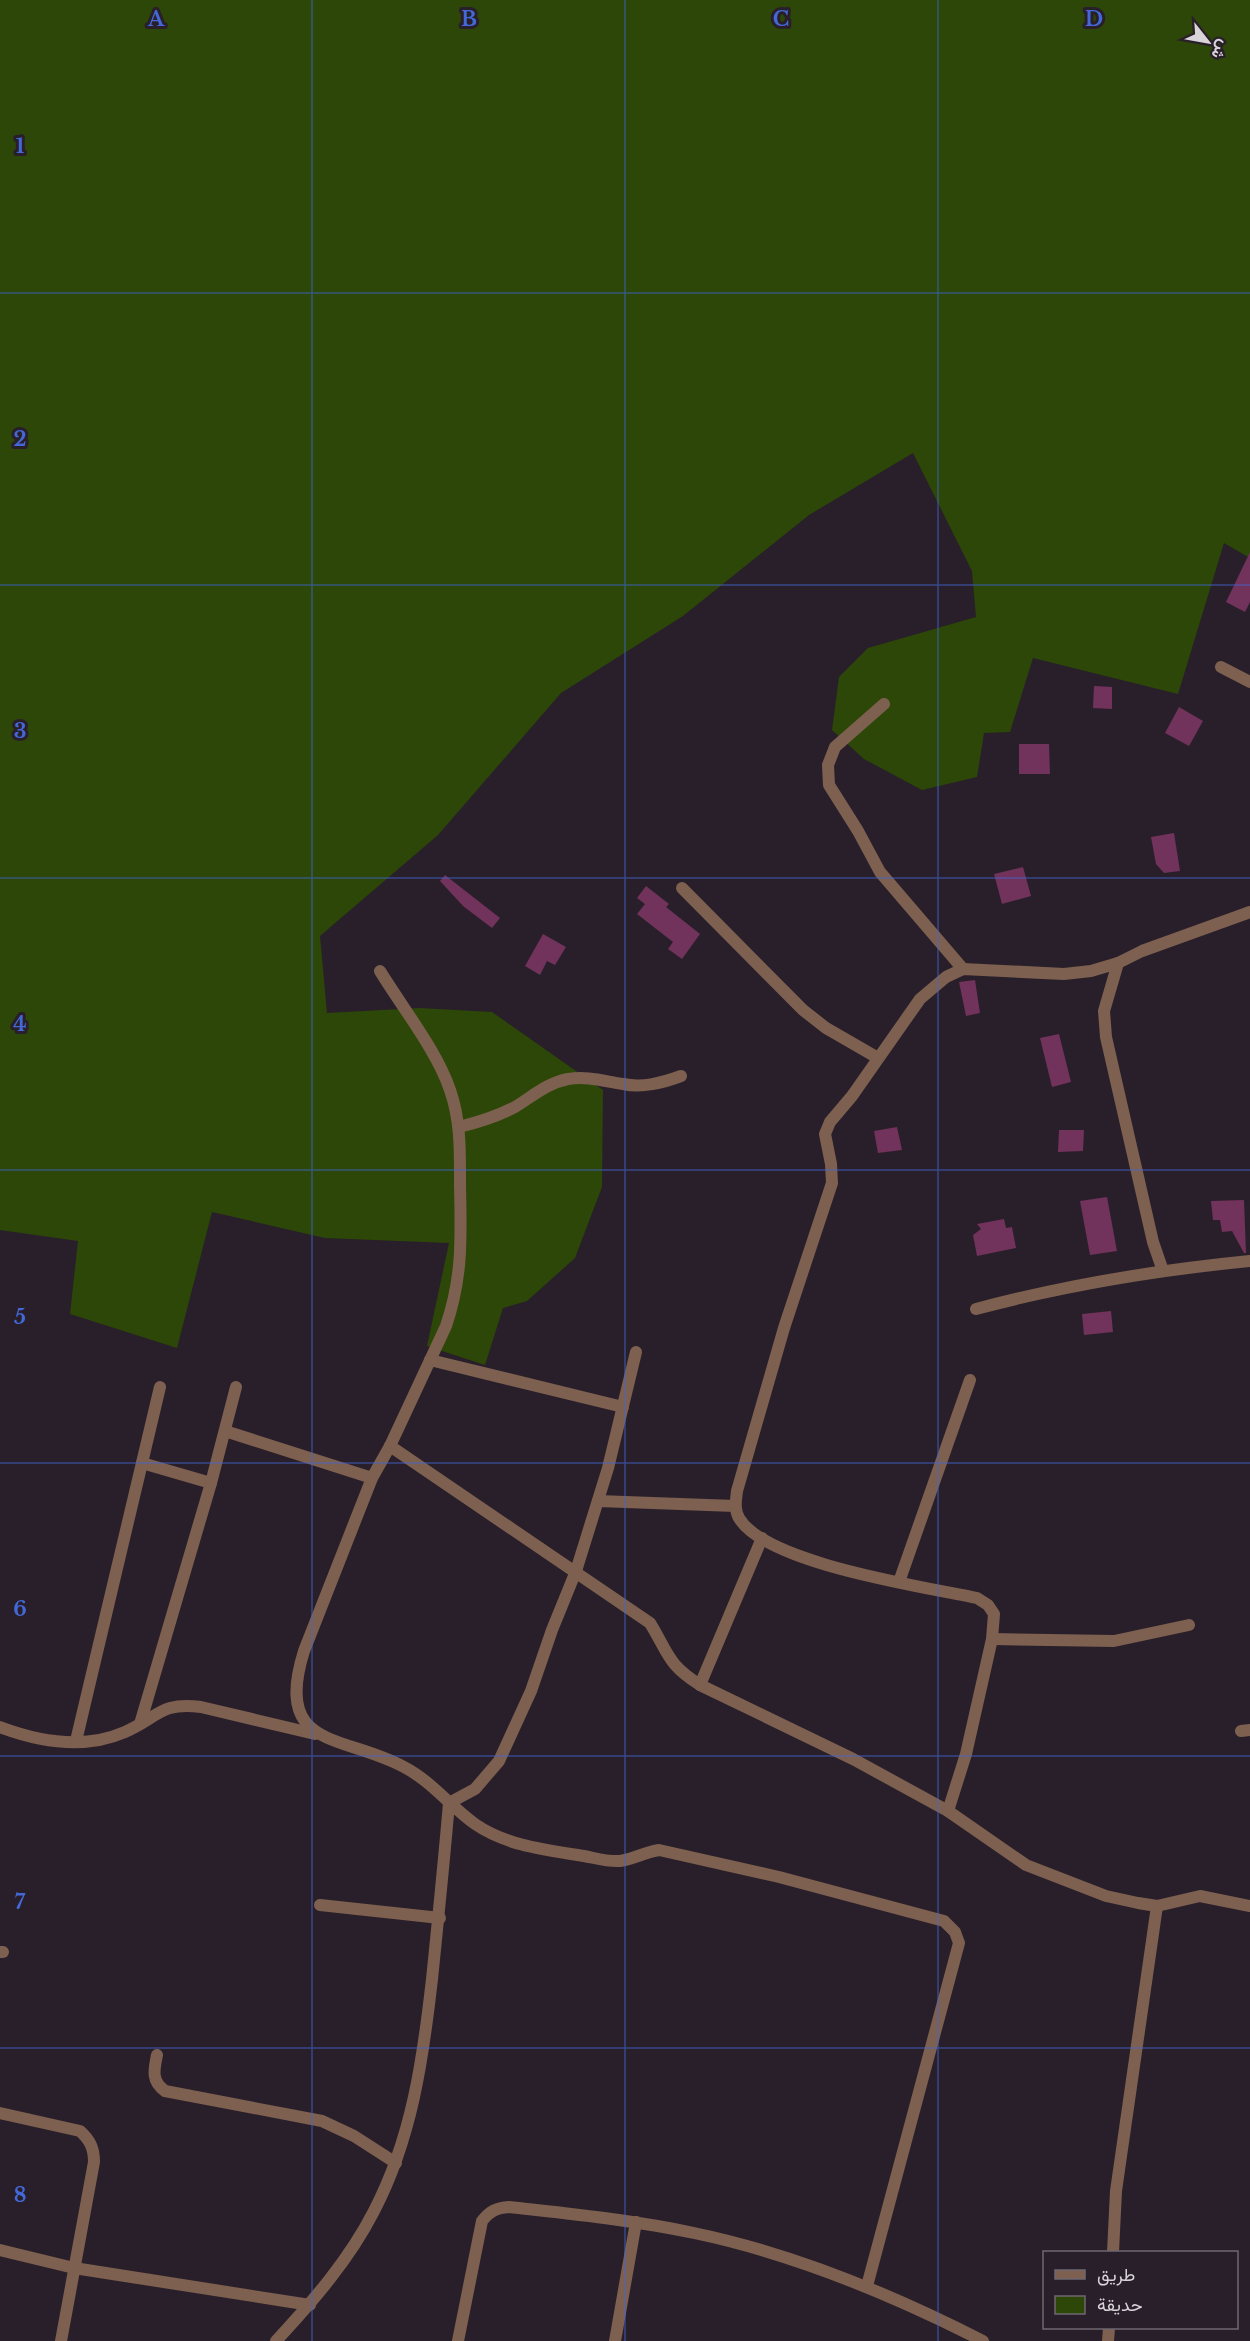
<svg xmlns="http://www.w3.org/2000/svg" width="1250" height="2341" font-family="'Libre Baskerville',Vazirmatn,serif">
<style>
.green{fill:#2c4707}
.building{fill:#71325b}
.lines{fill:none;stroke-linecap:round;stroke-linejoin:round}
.minor{stroke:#7d604f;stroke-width:12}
.grid{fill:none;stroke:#4369d8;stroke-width:1.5;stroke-opacity:0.55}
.grid-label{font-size:20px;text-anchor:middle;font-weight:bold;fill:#4369d8;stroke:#291f2a;stroke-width:6;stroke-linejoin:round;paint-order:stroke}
</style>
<rect width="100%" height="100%" fill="#291f2a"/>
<path class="green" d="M0 0H1250V558L1224 543 1178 694 1033 658 1010 732 984 733 977 777 922 790 864 759 832 730 839 677 868 648 976 617 972 571 913 453 809 515 683 616 561 693 438 835 320 936 327 1013 419 1008 492 1012 603 1090 602 1187 575 1258 527 1301 503 1308 485 1365 427 1346 449 1243 325 1238 212 1212 177 1348 70 1314 78 1241 0 1230Z"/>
<g class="building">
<path d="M1250 552V602L1245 612 1226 602Z"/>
<path d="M1094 686 1112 687V709L1093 708Z"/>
<path d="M1179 707 1203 721 1189 746 1165 733Z"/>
<path d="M1019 744H1049L1050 774H1019Z"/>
<path d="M1174 833 1180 871 1164 873 1156 864 1151 837Z"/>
<path d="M1023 867 1031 896 1002 904 994 874Z"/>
<path d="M445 875 500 918 492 928 463 906 440 881Z"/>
<path d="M646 886 669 904 666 907 700 934 682 959 668 949 673 942 637 914 645 904 637 898Z"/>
<path d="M543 934 566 947 555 965 547 961 540 975 525 966Z"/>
<path d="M975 980 980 1013 966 1016 959 982Z"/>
<path d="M1059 1034 1071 1082 1052 1087 1040 1038Z"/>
<path d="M897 1127 902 1150 878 1153 874 1131Z"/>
<path d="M1059 1130H1084L1083 1151 1058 1152Z"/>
<path d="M1107 1197 1117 1251 1090 1255 1080 1201Z"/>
<path d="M1244 1200 1246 1253H1244L1232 1231 1222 1232 1220 1220H1213L1211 1201Z"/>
<path d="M1004 1219 1006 1228 1012 1227 1016 1248 977 1256 973 1235 981 1229 977 1224Z"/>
<path d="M1111 1311 1113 1332 1084 1335 1082 1314Z"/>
</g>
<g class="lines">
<g class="minor">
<path d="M1221 667 1250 682"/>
<path d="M884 704 835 747 828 765 829 785 858 831 880 872 963 969"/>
<path d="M682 888 803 1010 826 1028 878 1058"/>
<path d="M1118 963 1104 1011 1106 1037 1153 1242 1163 1271"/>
<path d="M380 971C402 1007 437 1051 450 1090 461 1121 460 1153 460 1185 461 1237 463 1276 446 1326L390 1446 372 1478 304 1651C273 1750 343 1734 404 1767 431 1781 450 1806 475 1824 507 1846 546 1850 584 1856 595 1858 608 1862 620 1861 634 1859 645 1852 659 1850L779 1877 944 1921 955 1932 959 1943 867 2286"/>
<path d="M459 1127C479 1122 498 1116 515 1107 533 1096 547 1083 568 1079 588 1076 603 1081 623 1084 643 1088 662 1083 681 1076"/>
<path d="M976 1309C1066 1285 1157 1270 1250 1261"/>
<path d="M430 1360 623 1407"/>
<path d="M225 1431 372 1478"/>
<path d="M390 1446 650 1623C669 1654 667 1664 700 1685L853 1759 948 1811 1026 1865 1106 1896 1138 1903 1157 1906 1200 1896 1250 1906"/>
<path d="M142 1463 211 1483"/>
<path d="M598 1501 735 1506"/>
<path d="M899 1582 970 1380"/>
<path d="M992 1639 1114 1641 1189 1625"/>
<path d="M700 1685 762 1538"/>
<path d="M140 1724 211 1483 236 1387"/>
<path d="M0 1727C40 1742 84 1750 125 1732 159 1717 160 1702 201 1707L315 1734"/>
<path d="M1241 1731 1250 1730"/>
<path d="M76 1741 160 1387"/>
<path d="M449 1803 475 1789 499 1761 531 1691 552 1630 576 1571 608 1468 636 1352"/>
<path d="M948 1811 966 1754 992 1639 994 1614 988 1605 977 1598C926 1587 766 1564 739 1518 734 1509 736 1500 737 1491L784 1328 832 1183 831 1164 825 1134 830 1122 852 1096 920 999 946 977 963 969 1064 974 1091 971 1118 963 1142 951 1250 912"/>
<path d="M320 1905 440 1918"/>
<path d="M0 1952H3"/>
<path d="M157 2055C154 2070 151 2081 165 2091L322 2121 354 2136 396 2163"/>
<path d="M0 2113 80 2131C90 2140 94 2148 94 2162L61 2341"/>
<path d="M0 2250 74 2268 310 2305"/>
<path d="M1113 2252 1116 2191 1157 1906"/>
<path d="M276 2341C313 2301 349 2260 374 2211 412 2138 423 2059 432 1979 438 1920 444 1862 449 1803"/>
<path d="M458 2341 482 2221C490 2211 496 2208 509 2207 571 2214 633 2220 694 2233 795 2254 891 2294 983 2341"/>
<path d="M615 2341 636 2222"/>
<path d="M1108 2341 1109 2328"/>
</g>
</g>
<path class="grid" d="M312 0V2341M625 0V2341M938 0V2341M0 293H1250M0 585H1250M0 878H1250M0 1170H1250M0 1463H1250M0 1756H1250M0 2048H1250"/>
<g class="grid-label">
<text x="156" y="26">A</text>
<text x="469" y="26">B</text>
<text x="781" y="26">C</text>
<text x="1094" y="26">D</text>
<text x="20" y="153">1</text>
<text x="20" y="446">2</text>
<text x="20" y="738">3</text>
<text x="20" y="1031">4</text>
<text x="20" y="1324">5</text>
<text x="20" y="1616">6</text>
<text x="20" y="1909">7</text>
<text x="20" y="2202">8</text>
</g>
<rect x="1043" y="2251" width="195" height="78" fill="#291f2a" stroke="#6f6770" stroke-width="1.5"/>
<rect x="1055" y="2270" width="30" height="9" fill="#7d604f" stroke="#6f6770" stroke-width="1.5"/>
<text x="1097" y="2281" font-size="18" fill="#d9d3da">طريق</text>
<rect x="1055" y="2296" width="30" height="18" fill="#2c4707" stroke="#6f6770" stroke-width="1.5"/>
<text x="1097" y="2311" font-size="18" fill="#d9d3da">حديقة</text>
<g transform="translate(1208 42) rotate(121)" stroke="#291f2a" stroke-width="4.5" paint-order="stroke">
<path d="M0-4.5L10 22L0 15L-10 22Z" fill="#d9d3da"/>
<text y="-9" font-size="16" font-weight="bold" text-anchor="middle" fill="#d9d3da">ش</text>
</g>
</svg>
